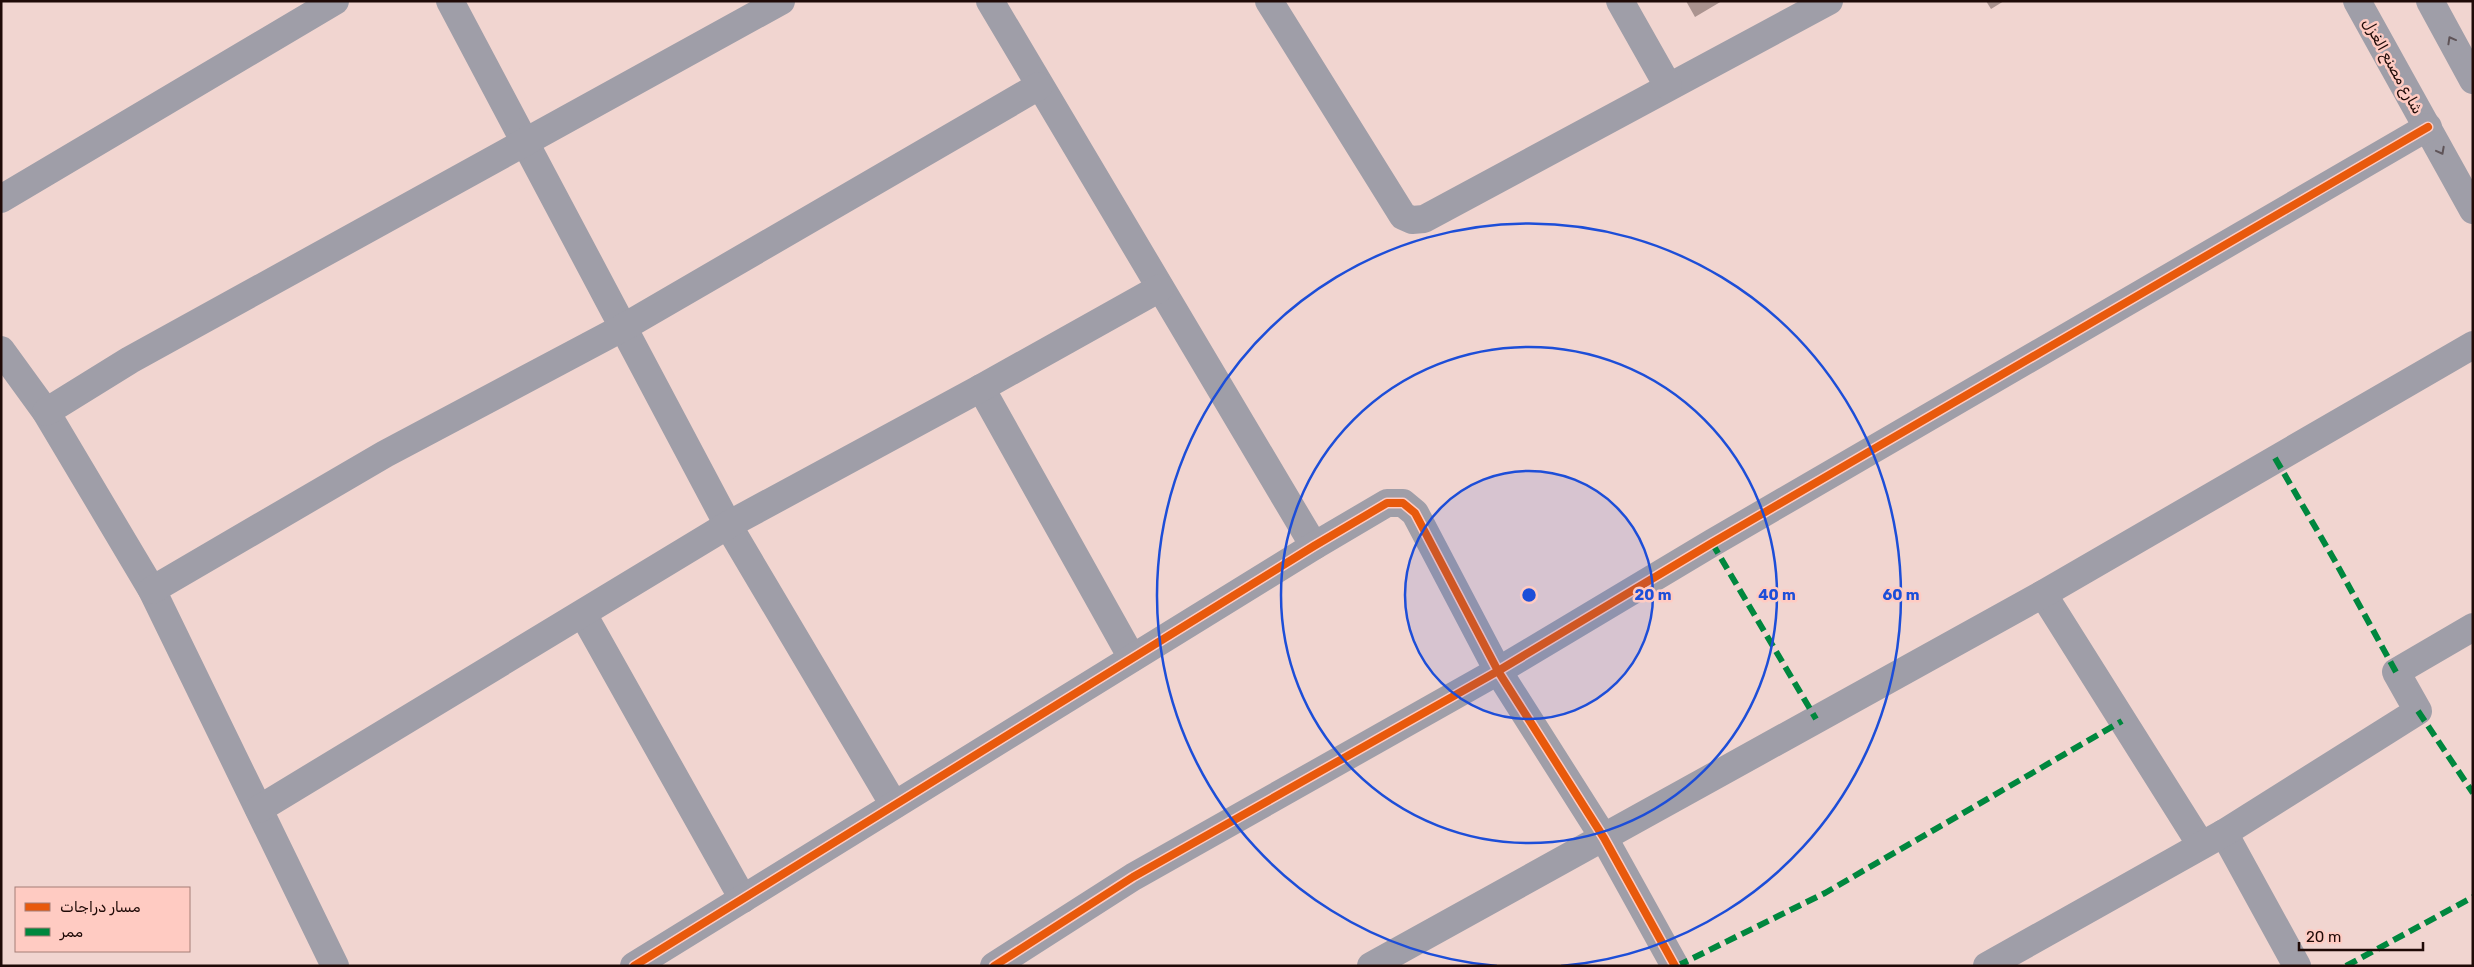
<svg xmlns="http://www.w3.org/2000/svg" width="2474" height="967" font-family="Rubik,'Noto Naskh Arabic',sans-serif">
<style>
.building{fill:#ab9490}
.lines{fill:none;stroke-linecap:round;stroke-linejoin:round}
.minor{stroke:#9f9ea8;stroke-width:28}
.quiet{stroke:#00873e;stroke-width:6;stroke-dasharray:12 6;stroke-linecap:butt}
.cycleway-casing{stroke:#ffcbc2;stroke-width:11}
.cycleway{stroke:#e8590c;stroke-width:8}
.oneway{stroke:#5f5458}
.ring{fill:none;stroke:#1d4ed8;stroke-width:2.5}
.labels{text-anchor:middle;stroke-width:5;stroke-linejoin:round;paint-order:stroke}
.street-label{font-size:15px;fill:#1f0a07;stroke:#ffcbc2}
.centre{fill:#1d4ed8;stroke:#ffcbc2;stroke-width:2.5}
.ring-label{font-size:15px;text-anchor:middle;font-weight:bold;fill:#1d4ed8;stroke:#ffcbc2;stroke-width:5;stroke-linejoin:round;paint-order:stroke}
</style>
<rect width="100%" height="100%" fill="#f1d5d0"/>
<g class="building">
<path d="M1686 1H1722L1695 17Z"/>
<path d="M1986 1H2004L1991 9Z"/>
</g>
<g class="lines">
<g class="minor">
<path d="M450 1 728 525 894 805"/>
<path d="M990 1 1314 546"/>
<path d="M1269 1 1403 216 1412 220 1424 219 1829 1"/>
<path d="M1620 1 1668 86"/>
<path d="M2357 1 2473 210"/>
<path d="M2430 1 2473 80"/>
<path d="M1 199 335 1"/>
<path d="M1 350 46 412 152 590 335 966"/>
<path d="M981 388 1132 658"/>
<path d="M46 412 130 360 781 1"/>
<path d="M152 590 385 454 624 327 1039 86"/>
<path d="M2043 594 2201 845"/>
<path d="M583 614 743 899"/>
<path d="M259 809 728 525 981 388 1160 288"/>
<path d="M2224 833 2297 966"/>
<path d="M634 966 1314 546 1387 503H1403L1415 513 1498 671 1604 838 1675 966"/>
<path d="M994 966 1133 877 1498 671 1712 543 2428 127"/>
<path d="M1371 966 2043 594 2473 345"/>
<path d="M1987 966 2224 833 2418 711 2396 672 2473 627"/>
</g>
<g class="quiet">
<path d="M2275 458 2335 561 2396 672"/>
<path d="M1712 543 1816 719"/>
<path d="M2418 711 2473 793"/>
<path d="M1677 966 1825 893 2122 721"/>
<path d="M2346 966 2473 897"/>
</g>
<g class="cycleway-casing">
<g id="cycleway">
<path d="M634 966 1314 546 1387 503H1403L1415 513 1498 671 1604 838 1675 966"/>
<path d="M994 966 1133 877 1498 671 1712 543 2428 127"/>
</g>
</g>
<use href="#cycleway" class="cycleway"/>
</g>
<defs><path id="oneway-chevron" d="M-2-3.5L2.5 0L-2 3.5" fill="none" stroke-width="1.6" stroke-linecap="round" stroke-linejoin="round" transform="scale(1.25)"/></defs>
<g class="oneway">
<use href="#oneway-chevron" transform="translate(2451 40) rotate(-119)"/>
<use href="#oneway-chevron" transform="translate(2441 151) rotate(62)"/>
</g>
<circle cx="1529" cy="595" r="124" fill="#1d4ed8" fill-opacity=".12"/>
<g class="ring">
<circle cx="1529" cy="595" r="124"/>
<circle cx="1529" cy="595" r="248"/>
<path d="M1497 966A372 372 0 1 1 1561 966"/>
</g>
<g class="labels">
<g class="street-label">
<text transform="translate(2393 66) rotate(61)" y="5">شارع مصنع الغزل</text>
</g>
</g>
<circle cx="1529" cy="595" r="8" class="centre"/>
<g class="ring-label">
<text x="1653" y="600">20 m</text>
<text x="1777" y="600">40 m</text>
<text x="1901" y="600">60 m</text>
</g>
<rect width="2474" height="967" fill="none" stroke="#1f0a07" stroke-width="5"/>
<rect x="15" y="887" width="175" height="65" fill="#ffcbc2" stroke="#a57e77"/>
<rect x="25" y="903" width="25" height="8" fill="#e8590c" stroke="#a57e77"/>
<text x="60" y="912" font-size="15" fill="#1f0a07">مسار دراجات</text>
<rect x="25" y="928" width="25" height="8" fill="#00873e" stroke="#a57e77"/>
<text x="60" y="937" font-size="15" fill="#1f0a07">ممر</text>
<path d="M2299 942v8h124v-8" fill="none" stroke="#1f0a07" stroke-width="2.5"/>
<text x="2306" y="942" font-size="15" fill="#1f0a07" stroke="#ffcbc2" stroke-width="4" paint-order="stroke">20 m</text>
</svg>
